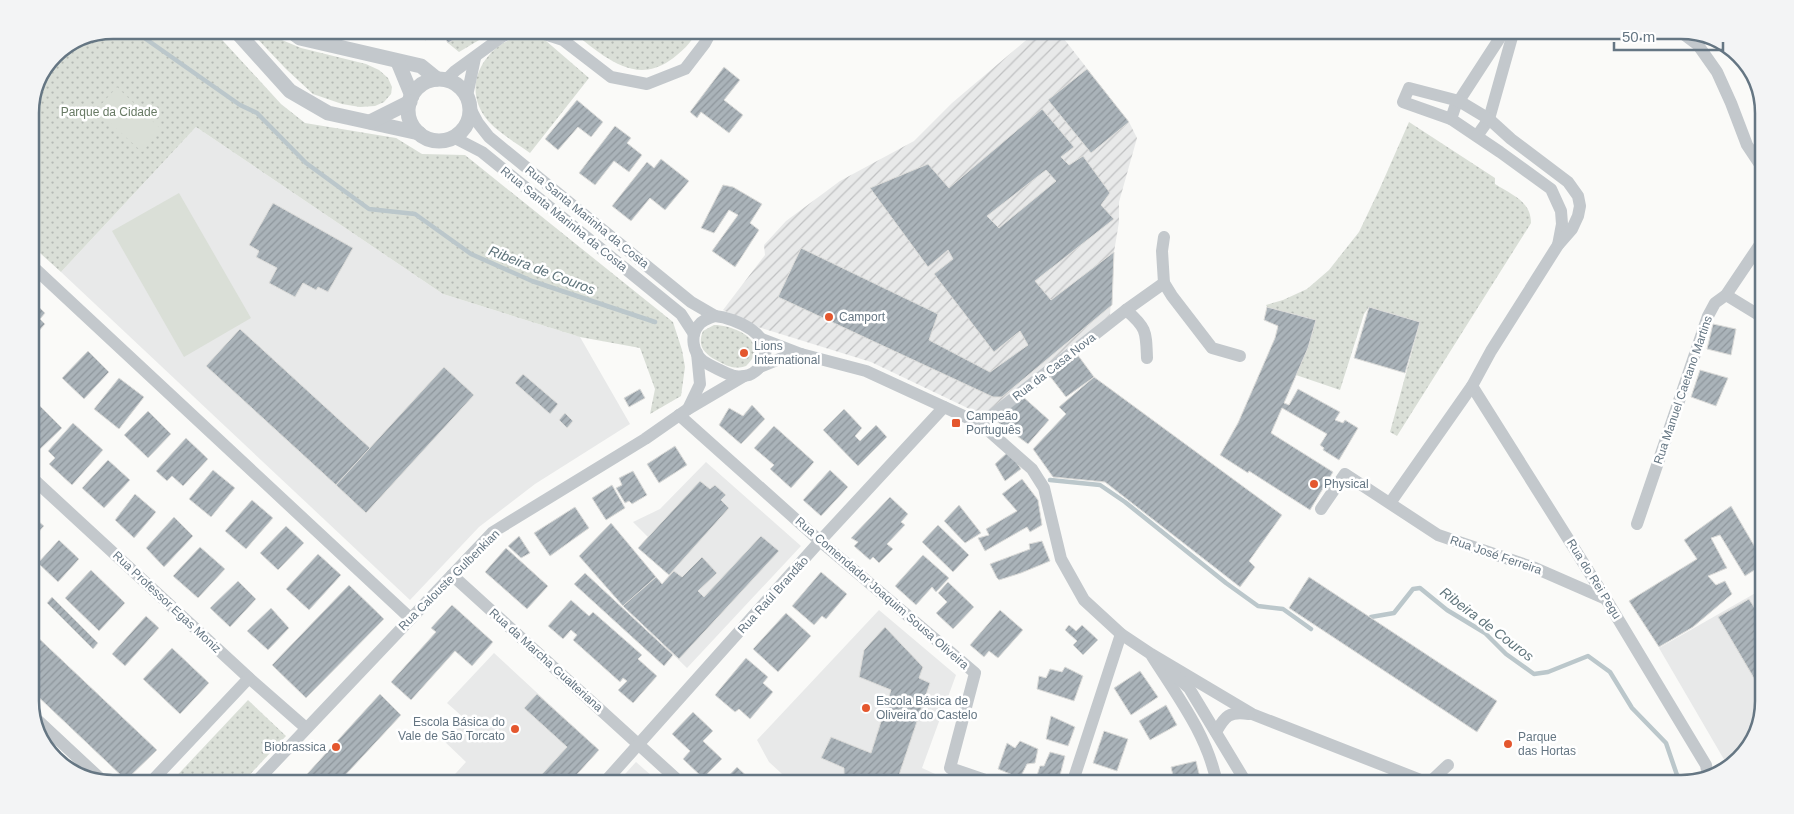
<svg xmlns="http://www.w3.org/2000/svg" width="1794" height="814" font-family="Arial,sans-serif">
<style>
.built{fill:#e8e9e9}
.industrial{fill:url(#industrial-furrows)}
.grass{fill:url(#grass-dots)}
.garden{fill:#dadfd7}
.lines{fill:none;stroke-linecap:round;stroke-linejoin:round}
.stream{stroke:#bbc7cb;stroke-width:4.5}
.building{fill:url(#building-hatch);stroke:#dcdcda;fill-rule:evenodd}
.minor{stroke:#c3c8cc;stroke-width:12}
.tertiary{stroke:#c3c8cc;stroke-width:15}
.poi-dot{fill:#e4572e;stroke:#fff;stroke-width:2}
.labels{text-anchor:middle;stroke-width:5;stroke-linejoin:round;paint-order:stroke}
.park-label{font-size:12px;fill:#687a64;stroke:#fff}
.street-label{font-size:12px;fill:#657683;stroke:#fff}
.poi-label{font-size:12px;fill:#657683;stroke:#fff;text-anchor:start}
.water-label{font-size:14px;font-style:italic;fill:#60757c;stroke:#fff}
.rim{fill:none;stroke:#657683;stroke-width:2.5}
</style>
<defs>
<pattern id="industrial-furrows" width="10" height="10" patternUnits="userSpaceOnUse" patternTransform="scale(1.25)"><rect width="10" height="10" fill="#e8e9e9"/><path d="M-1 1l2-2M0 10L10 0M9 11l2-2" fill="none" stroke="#c0c1c2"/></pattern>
<pattern id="grass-dots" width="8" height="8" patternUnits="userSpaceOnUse" patternTransform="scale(1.25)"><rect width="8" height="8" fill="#dadfd7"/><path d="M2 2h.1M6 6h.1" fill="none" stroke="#b4b9b4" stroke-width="1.8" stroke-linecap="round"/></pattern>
<pattern id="building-hatch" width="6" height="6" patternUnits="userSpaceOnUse" patternTransform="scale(1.25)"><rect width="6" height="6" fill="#aab3b9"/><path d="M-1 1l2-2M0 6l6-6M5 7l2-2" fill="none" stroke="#8e969c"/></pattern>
</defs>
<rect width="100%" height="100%" fill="#fafaf8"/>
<g class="built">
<path d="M196 127 443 294 580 337 630 424 535 484 479 527 410 600 61 272Z"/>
<path d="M706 462 801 546 687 668 623 606 656 577 662 584 669 575 638 548 648 537 633 522 660 509Z"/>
<path d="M1759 591 1758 733 1729 768 1659 648Z"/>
<path d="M879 610 956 675 922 768 944 778 942 784H793L769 762 757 740Z"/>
<path d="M494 653 599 750 568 784H446L466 762 443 740 464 718 447 703Z"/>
<path d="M636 762 661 784H616Z"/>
</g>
<path class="industrial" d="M1038 30H1057L1129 122 1137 138 1119 202V222L1114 252 1110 315 991 412 978 413 871 362 758 327 723 310 765 255 764 245 786 221 840 181 914 141 952 103Z"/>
<g class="grass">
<path d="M112 30H213L281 104 305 123 396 138 422 154 465 155 673 322 682 350 685 367 681 396 650 414 655 389 640 348 580 337 443 294 196 127 61 272 30 244V107L54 54Z"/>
<path d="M249 30H269L282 40 301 48 366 64 379 70 388 78 392 87 391 94 384 102 375 106 360 107 342 104 313 94 286 69Z"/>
<path d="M470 30H496L459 52 448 43Z"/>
<path d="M569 30H698C691 43 681 53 669 61 631 87 598 50 569 30Z"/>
<path d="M526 37 545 40 589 78 530 153C516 143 492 129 483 114 465 85 482 52 511 39 515 37 521 37 526 37Z"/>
<path d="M1409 122 1495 178V184C1512 195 1531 201 1531 223L1397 436 1390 432 1420 322 1369 307 1364 314 1340 390 1296 375 1308 348 1316 320 1267 307 1266 305 1283 300 1307 289 1329 270 1359 232 1380 188Z"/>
<path d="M714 325C735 325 772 342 746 366 734 370 727 366 716 360 704 353 697 346 703 331Z"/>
<path d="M248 700 286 736 241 784H169Z"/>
</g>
<g class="garden">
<path d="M117 87 162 130 142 152 96 110Z"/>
<path d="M179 193 251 318 184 357 112 231Z"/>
</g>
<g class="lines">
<g class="stream">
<path d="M133 30 240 105 257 113 306 163 369 209 415 214 471 254 532 281 655 322"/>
<path d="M1050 480 1100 485 1125 502 1226 583 1258 606 1283 609 1311 629"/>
<path d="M1371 617 1394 613 1413 589 1420 588 1447 610 1485 633 1506 654 1534 674 1548 672 1588 656 1610 672 1632 708 1666 743 1677 775V784"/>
</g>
</g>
<g class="building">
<path d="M419 30H470L448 43 441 31 425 40Z"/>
<path d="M724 67 740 80 724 100 743 115 729 133 701 112 697 118 690 112Z"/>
<path d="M1087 69 1129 122 1091 153 1048 100Z"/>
<path d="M577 100 603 122 591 137 578 127 558 150 545 139Z"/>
<path d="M1042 109 1074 147 1061 157 1069 165 1083 156 1110 193 1101 205 1114 219 1035 281 1051 300 1114 252 1112 305 1002 397H993L778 297 801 248 938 314 929 340 990 372 1028 345 1020 331 994 352 934 274 953 259 948 250 928 267 870 188 928 164 949 188ZM1046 170 1056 181 999 228 987 216Z"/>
<path d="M615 126 631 138 627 143 642 155 629 172 614 161 595 185 579 173Z"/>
<path d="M661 159 689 181 665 210 650 198 631 221 612 206 647 162 654 168Z"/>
<path d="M723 185 733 187 762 204 750 223 759 230 735 267 712 251 738 215 729 210 714 233 701 228Z"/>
<path d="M273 203 353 248 328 292 318 287 316 290 303 283 295 297 269 283 277 268 256 257 259 251 249 245Z"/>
<path d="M36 304 45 313 40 319 45 324 36 334 30 328V311Z"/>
<path d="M1267 307 1316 320 1308 348 1284 403 1289 405 1298 389 1340 412 1335 420 1343 423 1345 420 1358 428 1339 460 1323 450 1324 448 1320 445 1327 434 1282 408 1271 433 1333 472 1310 510 1249 471 1248 473 1220 455 1238 423 1275 338 1278 326 1264 320Z"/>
<path d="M1369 307 1420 322 1405 373 1354 358Z"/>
<path d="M1713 324 1736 329 1731 355 1707 349Z"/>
<path d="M240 329 370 448 336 485 206 366Z"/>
<path d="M88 351 109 372 84 399 62 378Z"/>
<path d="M1077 354 1094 377 1066 397 1049 375Z"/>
<path d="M444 367 474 395 366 513 336 485Z"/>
<path d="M1700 370 1728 378 1716 406 1691 397Z"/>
<path d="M523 374 558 404 550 414 515 383Z"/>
<path d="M1094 377 1282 515 1249 561 1255 567 1240 587 1105 482 1053 477 1033 449 1066 414 1059 407Z"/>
<path d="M119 378 144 397 119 429 94 409Z"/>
<path d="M640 389 645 398 629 407 624 398Z"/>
<path d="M1021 395 1049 420 1028 444 995 420Z"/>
<path d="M38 404 62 428 37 452 30 445V414Z"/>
<path d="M752 405 765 419 741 444 719 425 729 408 743 416Z"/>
<path d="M844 409 862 428 855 436 860 441 876 425 887 437 858 466 823 430Z"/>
<path d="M148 411 171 434 148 458 124 435Z"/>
<path d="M565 413 573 421 567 428 559 420Z"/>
<path d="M73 423 103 450 72 485 49 464 55 458 48 451Z"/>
<path d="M774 426 814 462 791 488 770 469 774 465 754 448Z"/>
<path d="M186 438 208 459 183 486 172 476 167 481 156 471Z"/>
<path d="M675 446 687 465 659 483 647 464Z"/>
<path d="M1009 451 1021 469 1005 481 995 464Z"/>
<path d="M108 460 130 480 104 508 82 488Z"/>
<path d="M213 470 235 488 211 517 189 499Z"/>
<path d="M830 470 848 487 821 516 803 500Z"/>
<path d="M633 471 647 495 632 504 629 501 625 503 616 488 622 485 619 478Z"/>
<path d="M1022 479 1038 500 1042 525 1030 532 1027 527 985 551 978 538 989 535 986 529 1017 511 1002 494Z"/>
<path d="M700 481 710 489 715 485 726 495 721 500 729 508 669 575 638 548Z"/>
<path d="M612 485 625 508 606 520 592 498Z"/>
<path d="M135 494 156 512 134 538 115 520Z"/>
<path d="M890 497 908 514 901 522 905 525 887 544 893 549 879 563 873 557 870 560 854 546 858 542 851 538Z"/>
<path d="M252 500 273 518 246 549 225 531Z"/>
<path d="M959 505 981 533 965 543 944 521Z"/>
<path d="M1731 506 1759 554V567L1745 576 1720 535 1711 538 1727 568 1708 576 1716 585 1725 581 1732 594 1693 627 1659 647 1629 601 1697 559 1684 540Z"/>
<path d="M575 507 589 528 550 556 534 533Z"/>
<path d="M33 517 44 526 30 541V520Z"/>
<path d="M174 517 193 536 164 567 146 548Z"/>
<path d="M611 523 656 577 623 606 579 556Z"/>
<path d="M938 525 969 555 953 572 922 542Z"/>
<path d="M286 526 304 543 278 570 260 553Z"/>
<path d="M519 536 530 553 521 558 508 546Z"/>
<path d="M761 536 779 551 679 659 623 606 656 577 662 584 674 571 682 577 702 557 717 573 698 591 704 597Z"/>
<path d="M59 540 79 559 58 582 38 563Z"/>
<path d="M1042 541 1050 561 1021 573 999 580 997 578 990 564 1030 549 1029 544Z"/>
<path d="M200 547 225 569 198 598 173 576Z"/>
<path d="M506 548 548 586 527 609 485 572Z"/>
<path d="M318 554 341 575 309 610 286 589Z"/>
<path d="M923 555 949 578 936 592 932 587 916 605 895 586Z"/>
<path d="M91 570 125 603 99 631 65 598Z"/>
<path d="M821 572 847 594 826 619 822 616 814 625 792 606Z"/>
<path d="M585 573 673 655 664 666 574 584Z"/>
<path d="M1309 577 1497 701 1477 732 1289 608Z"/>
<path d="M238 581 256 599 230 627 210 608Z"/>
<path d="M948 582 974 607 953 629 936 613 947 602 938 593Z"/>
<path d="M349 585 384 619 306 698 272 665Z"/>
<path d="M52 597 98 643 93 649 47 603Z"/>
<path d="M1749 599 1759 615 1758 685 1718 617Z"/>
<path d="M571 600 589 616 593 612 642 655 638 659 657 676 633 703 618 690 627 681 623 678 620 682 573 640 577 635 571 630 563 639 548 626Z"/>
<path d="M452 605 493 642 472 666 455 651 411 700 391 682 436 632 431 628Z"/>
<path d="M271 608 289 628 268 650 247 631Z"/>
<path d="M1000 610 1023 630 998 658 989 651 984 657 970 645Z"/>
<path d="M786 613 811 636 778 672 753 649Z"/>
<path d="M146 616 159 628 125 666 112 654Z"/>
<path d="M1069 625 1076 631 1082 625 1098 640 1083 655 1073 645 1077 641 1065 630Z"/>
<path d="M885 627 923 667 919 678 930 683 896 784H834L837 776H844V768L821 758 831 737 871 753 891 690 859 677 864 650Z"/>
<path d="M30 630 157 750 126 780 30 689Z"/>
<path d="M172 648 209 683 180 714 143 679Z"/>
<path d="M746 658 768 677 763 683 773 692 750 719 739 709 735 712 715 695Z"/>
<path d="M1065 667 1083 676 1074 701 1037 689 1039 676 1046 678 1050 669 1062 672Z"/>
<path d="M1140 671 1158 697 1131 715 1114 688Z"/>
<path d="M380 694 401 715 337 784H298Z"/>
<path d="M537 694 599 750 568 784H533L567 747 524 708Z"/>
<path d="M1166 705 1177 725 1150 740 1139 721Z"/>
<path d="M693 712 713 731 703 741 722 759 703 778 683 759 690 751 672 734Z"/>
<path d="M1051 716 1075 727 1068 746 1046 739Z"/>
<path d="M1104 731 1128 739 1117 771 1093 763Z"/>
<path d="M1020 741 1038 749 1035 763 1027 764 1020 778 998 769 1007 743 1015 748Z"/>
<path d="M1050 752 1065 756 1058 783 1041 784 1035 782 1040 766H1044Z"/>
<path d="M1196 761 1201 782 1190 784H1175L1171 767Z"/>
<path d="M737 767 754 783 721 784Z"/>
</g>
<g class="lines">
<g class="minor">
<path d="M532 30 563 40 611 77 647 84 685 69 705 43 712 30"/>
<path d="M1505 30 1455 107 1451 119 1500 152 1551 189 1561 211 1562 224 1558 245"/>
<path d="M1678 30 1698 45 1717 72 1731 103 1747 145 1763 169"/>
<path d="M446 80 455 71 503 36 516 30"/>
<path d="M467 96 475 58"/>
<path d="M470 108 478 123 489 137 691 302 715 316"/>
<path d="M1477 136 1489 119 1514 30"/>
<path d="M453 137 482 152 681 314 694 334"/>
<path d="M30 264 410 618"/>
<path d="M1164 283 1172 296 1212 348 1240 356"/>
<path d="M1726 295 1762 317"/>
<path d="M1126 310 1164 283 1162 251 1164 237"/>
<path d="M715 316C735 318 776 335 763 362 760 368 756 372 749 375 745 376 739 377 734 376 727 374 709 365 703 361 693 353 690 336 698 326 702 320 709 318 715 316Z"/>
<path d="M762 339 801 354 866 371 981 424 1032 469 1044 488 1061 559 1084 600 1121 634 1151 654 1252 714 1431 784"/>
<path d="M760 367 782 358 801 354"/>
<path d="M1472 386 1606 599 1706 765 1708 776"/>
<path d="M688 409 700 384 697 353"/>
<path d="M679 415 820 541 975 673 950 768 997 784"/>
<path d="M981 424 1126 310C1147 328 1146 332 1147 358"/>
<path d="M30 476 249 678 306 728"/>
<path d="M1390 503 1472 386 1491 351 1558 245 1572 229 1578 216 1580 206 1578 196 1568 182 1511 139 1489 119 1459 101 1409 88 1403 102 1451 119"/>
<path d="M1321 509 1345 474 1438 535 1535 568 1606 599"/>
<path d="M1637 524 1708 316 1715 303 1726 295 1763 240"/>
<path d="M452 575 682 784"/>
<path d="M1152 656C1178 697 1208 736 1217 784"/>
<path d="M1171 672 1189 688 1247 784"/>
<path d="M33 716 105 783"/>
<path d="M1216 732C1225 716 1229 711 1249 714"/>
<path d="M1430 782 1448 765"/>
<path d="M149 784 249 678"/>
<path d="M254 784 493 532 645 439 688 409 744 376"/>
<path d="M603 784 820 541 944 407"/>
<path d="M1072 784 1121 634"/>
</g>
<g class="tertiary">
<path d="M235 30 290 91 328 113 419 133"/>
<path d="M289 30 300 38 421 66 437 79"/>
<path d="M398 62 412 96"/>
<circle cx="439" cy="110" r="31"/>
<path d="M370 122 410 102"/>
</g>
</g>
<g class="poi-dot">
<circle cx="829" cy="317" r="5"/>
<circle cx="744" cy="353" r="5"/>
<rect x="951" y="418" width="10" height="10" rx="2.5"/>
<circle cx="1314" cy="484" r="5"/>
<circle cx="866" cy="708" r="5"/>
<circle cx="515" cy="729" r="5"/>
<circle cx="1508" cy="744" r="5"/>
<circle cx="336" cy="747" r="5"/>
</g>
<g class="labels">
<g class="park-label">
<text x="109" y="116">Parque da Cidade</text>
</g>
<g class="street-label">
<text transform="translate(587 217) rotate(39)" y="4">Rua Santa Marinha da Costa</text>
<text transform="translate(564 219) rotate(39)" y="4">Rrua Santa Marinha da Costa</text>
<text transform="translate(1054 367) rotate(-38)" y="4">Rua da Casa Nova</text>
<text transform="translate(1683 390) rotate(-71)" y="4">Rua Manuel Caetano Martins</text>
<text transform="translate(1496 555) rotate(19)" y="4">Rua José Ferreira</text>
<text transform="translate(1594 579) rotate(58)" y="4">Rua do Rei Pegu</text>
<text transform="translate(449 580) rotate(-45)" y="4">Rua Calouste Gulbenkian</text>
<text transform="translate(882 593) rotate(41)" y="4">Rua Comendador Joaquim Sousa Oliveira</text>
<text transform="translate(773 595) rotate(-48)" y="4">Rua Raúl Brandão</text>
<text transform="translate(167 602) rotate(43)" y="4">Rua Professor Egas Moniz</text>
<text transform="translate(546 660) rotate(42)" y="4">Rua da Marcha Gualteriana</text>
</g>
<g class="poi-label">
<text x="839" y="321">Camport</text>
<text x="754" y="350">Lions<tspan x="754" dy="14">International</tspan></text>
<text x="966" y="420">Campeão<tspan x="966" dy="14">Português</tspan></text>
<text x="1324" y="488">Physical</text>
<text x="876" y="705">Escola Básica de<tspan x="876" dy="14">Oliveira do Castelo</tspan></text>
<text x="505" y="726" text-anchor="end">Escola Básica do<tspan x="505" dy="14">Vale de São Torcato</tspan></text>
<text x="1518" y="741">Parque<tspan x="1518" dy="14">das Hortas</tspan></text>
<text x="326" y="751" text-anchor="end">Biobrassica</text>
</g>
<g class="water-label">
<text transform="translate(542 270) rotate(21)" y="5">Ribeira de Couros</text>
<text transform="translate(1487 624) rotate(37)" y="5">Ribeira de Couros</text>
</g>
</g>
<path d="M0 0H1794V814H0ZM113 39H1681A74 74 0 0 1 1755 113V701A74 74 0 0 1 1681 775H113A74 74 0 0 1 39 701V113A74 74 0 0 1 113 39Z" fill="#f3f4f5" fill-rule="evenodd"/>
<path class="rim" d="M113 39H1681A74 74 0 0 1 1755 113V701A74 74 0 0 1 1681 775H113A74 74 0 0 1 39 701V113A74 74 0 0 1 113 39Z"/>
<path d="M1614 42v8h109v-8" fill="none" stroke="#657683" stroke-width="2.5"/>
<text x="1622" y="42" font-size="15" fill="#657683" stroke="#ffffff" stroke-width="4" paint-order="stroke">50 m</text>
</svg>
